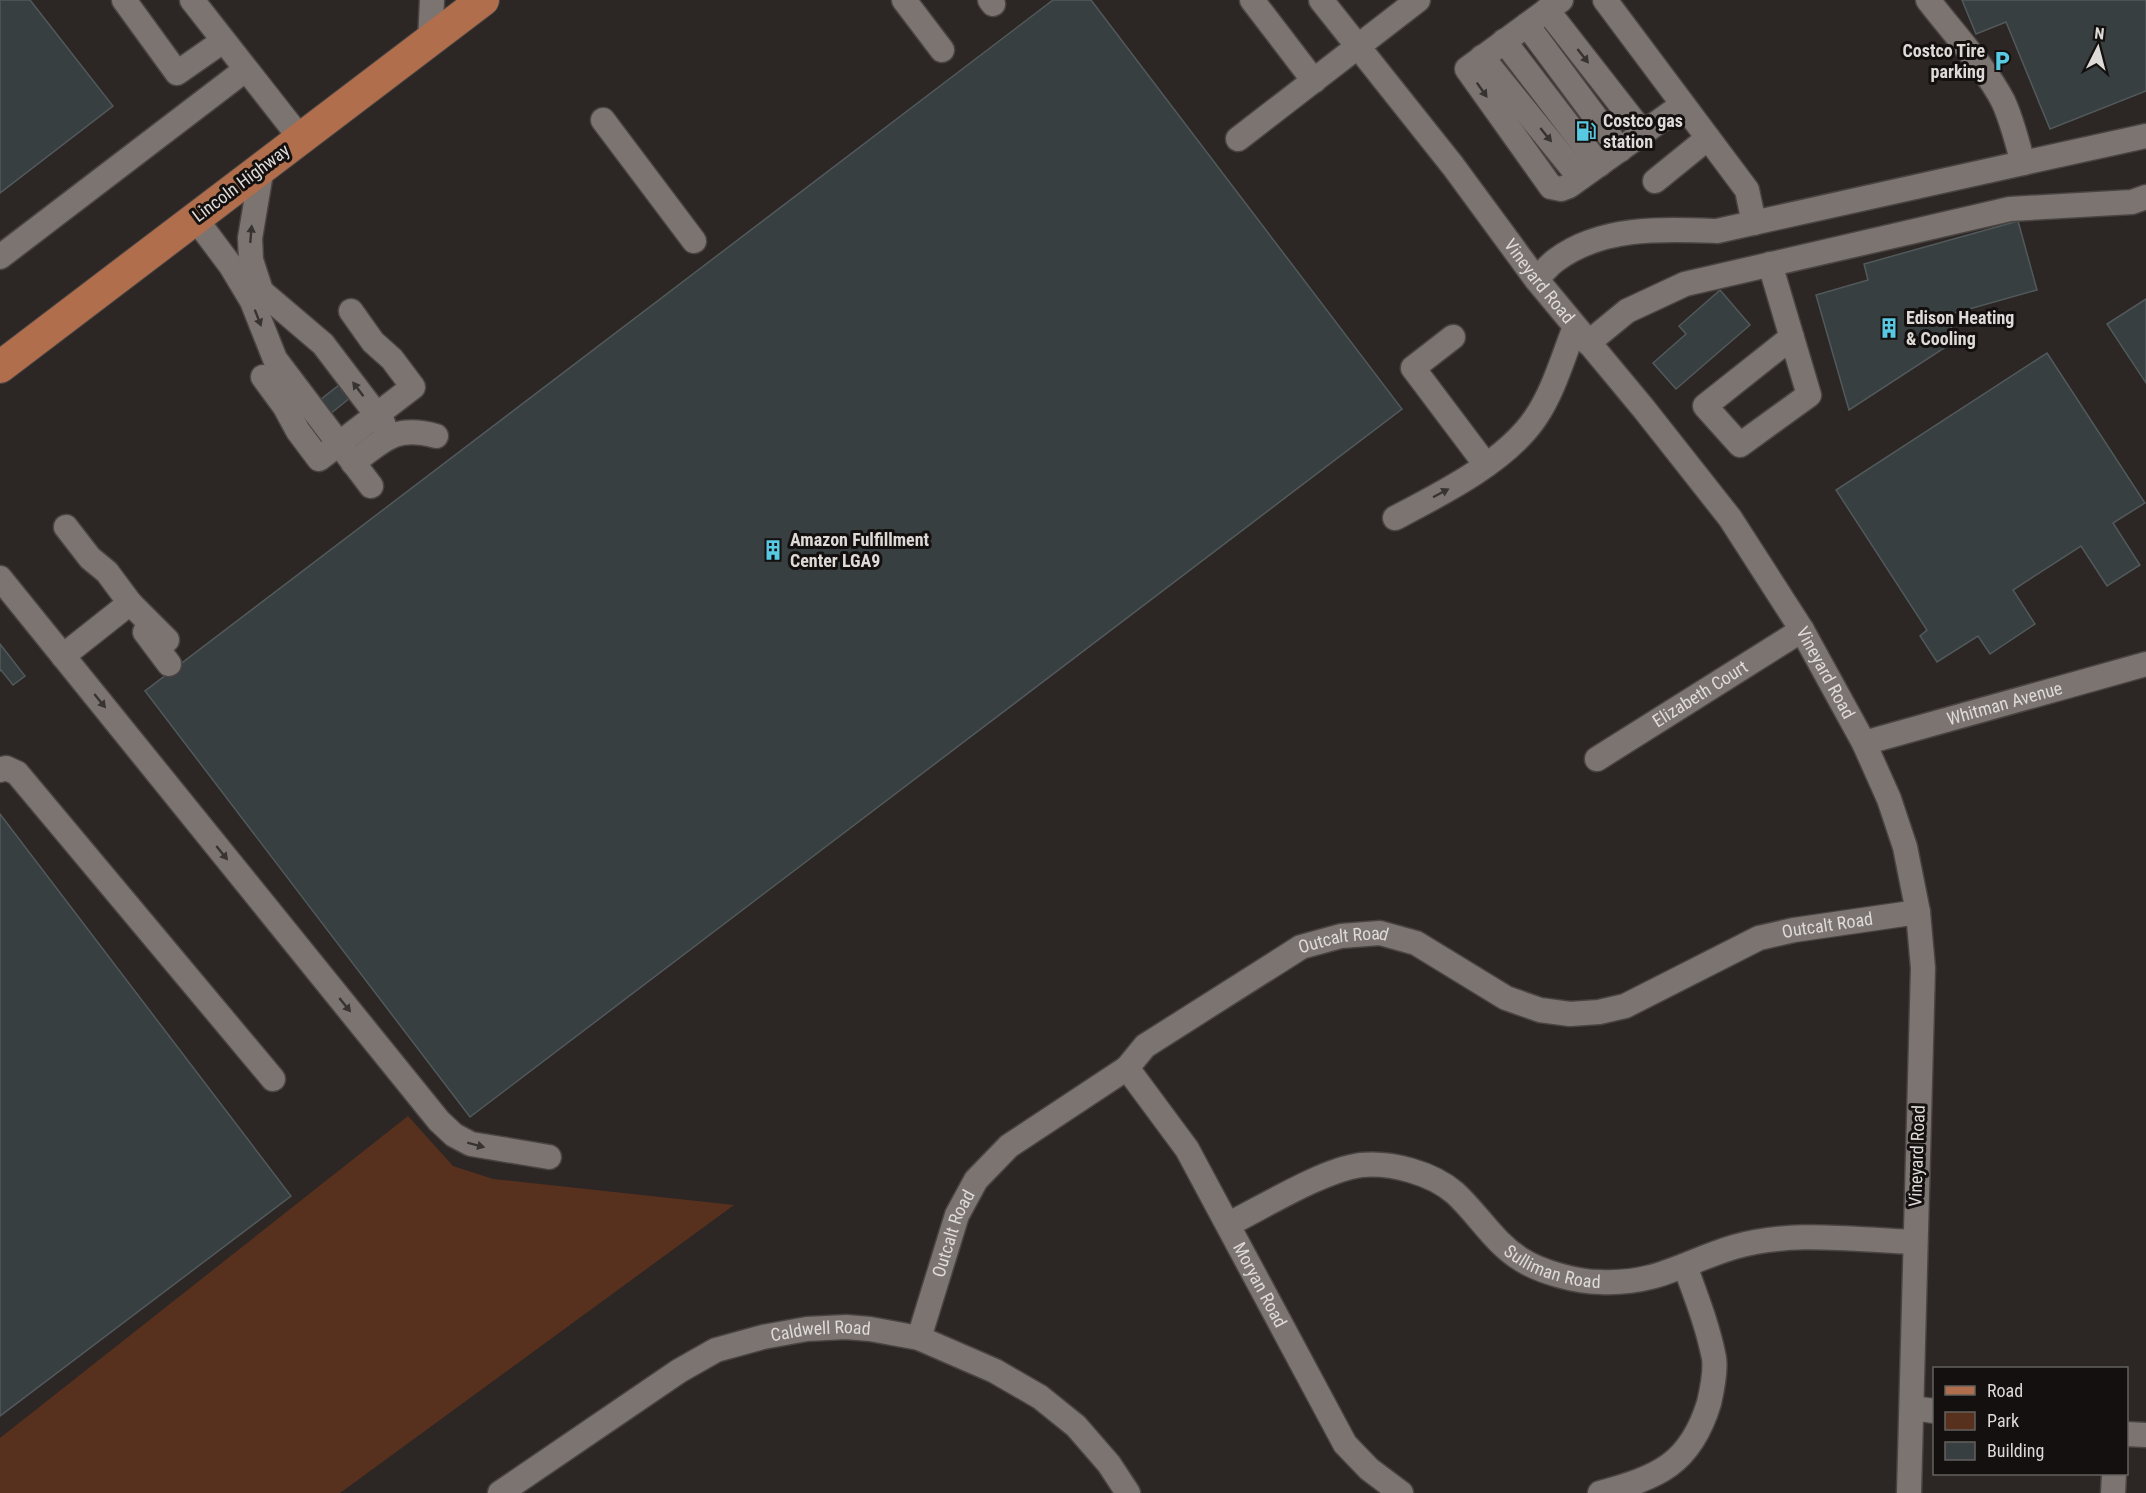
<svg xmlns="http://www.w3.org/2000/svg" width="2146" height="1493" font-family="'Roboto Condensed',sans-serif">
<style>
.green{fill:#58311e}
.building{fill:#383f41;stroke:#51595b;stroke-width:1.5}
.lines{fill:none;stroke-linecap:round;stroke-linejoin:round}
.minor-casing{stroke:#494442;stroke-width:27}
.major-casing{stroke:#494442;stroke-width:34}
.minor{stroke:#7b7471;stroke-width:24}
.major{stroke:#b06e4c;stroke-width:32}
.oneway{fill:#373331}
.labels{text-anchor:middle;stroke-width:6;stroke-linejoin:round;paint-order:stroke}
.poi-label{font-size:18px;font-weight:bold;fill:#dedad8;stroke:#13100f;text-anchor:start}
.street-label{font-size:18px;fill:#dedad8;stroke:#13100f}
</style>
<rect width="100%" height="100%" fill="#2c2624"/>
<path class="green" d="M408 1116 453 1166 493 1179 734 1205 340 1493H0V1438Z"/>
<g class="building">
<path d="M0 0H30L113 106 0 193Z"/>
<path d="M1053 0H1091L1402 409 470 1117 145 691Z"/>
<path d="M1962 0H2146V91L2050 129 2006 22 1976 34Z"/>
<path d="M2018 221 2037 290 1948 315 1955 341 1849 410 1816 295 1868 280 1864 264Z"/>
<path d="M1720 290 1750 325 1676 389 1653 363 1686 334 1679 326Z"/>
<path d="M2146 299V383L2107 324Z"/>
<path d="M2047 353 2145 503 2113 523 2140 565 2107 586 2081 546 2013 590 2035 624 1990 654 1978 636 1937 662 1920 636 1927 630 1836 490Z"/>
<path d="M339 385 350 398 330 414 320 400Z"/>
<path d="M0 644 25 676 13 685 1 670 0 671Z"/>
<path d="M0 814 291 1196 0 1416Z"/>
</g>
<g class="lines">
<g class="minor-casing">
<g id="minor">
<path d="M124 0 177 73 223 41"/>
<path d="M192 0 301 139"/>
<path d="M904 0 942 50"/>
<path d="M990 0 993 4"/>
<path d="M1252 0 1314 81"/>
<path id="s1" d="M1321 0 1453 166 1536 279 1644 409 1730 518 1802 630 1864 743 1889 799 1905 847 1918 912 1923 968 1909 1493"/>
<path d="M1561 0 1467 69 1551 187 1561 189 1569 186 1682 105"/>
<path d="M1605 0 1747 190 1754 223"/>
<path d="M1547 10 1643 133"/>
<path d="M1527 25 1620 150"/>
<path d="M430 41 432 0"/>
<path d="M1504 41 1599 165"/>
<path d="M1482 57 1580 178"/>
<path d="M603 120 694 241"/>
<path d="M1238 139 1418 0"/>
<path d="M2023 163 2146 136"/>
<path d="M1655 181 1708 138"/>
<path d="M195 218 231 266 252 301 275 359 371 486"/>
<path d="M0 257 245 70"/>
<path d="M1770 264 1809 395 1740 445 1705 406 1792 337"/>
<path d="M242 275 323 344 383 423 388 437"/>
<path d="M1536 279C1543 273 1549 265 1556 260 1602 226 1663 229 1717 231L2023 163C2017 142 2012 120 2003 101 1986 68 1951 30 1928 0"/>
<path d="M261 291 251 260 250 238 262 167"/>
<path d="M1453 337 1413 368 1486 465"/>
<path d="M1588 343 1627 311 1685 284 2010 209 2132 202 2146 197"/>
<path d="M263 377 285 407 298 431 319 459 413 387 392 359 373 342 351 311"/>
<path d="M353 463C385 439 395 425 436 436"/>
<path d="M1395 518C1441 494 1507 461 1536 417 1554 390 1563 357 1575 327"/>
<path d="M66 527 90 558 107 572 130 603 167 640"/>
<path d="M0 578 439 1121 454 1135 471 1144 549 1157"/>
<path d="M145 632 169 664"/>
<path d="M63 656 130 603"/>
<path id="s2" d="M1864 743 2146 664"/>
<path id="s3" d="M1597 759 1802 630"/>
<path d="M0 770 6 768 17 773 273 1079"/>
<path id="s4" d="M1127 1068 1187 1149 1345 1444 1369 1469 1401 1493"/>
<path id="s5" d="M1229 1224C1265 1206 1323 1170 1361 1165 1391 1162 1432 1173 1455 1193 1478 1214 1494 1243 1522 1260 1541 1272 1577 1282 1600 1282 1656 1285 1684 1262 1734 1247 1792 1230 1855 1240 1915 1242"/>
<path id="s6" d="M919 1338 957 1215 976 1180 1009 1146 1127 1068 1145 1046 1301 947 1341 936 1380 933 1416 943 1506 998 1540 1010 1570 1014 1599 1012 1625 1006 1759 938 1794 930 1918 912"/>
<path d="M1913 1408 1934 1411"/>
<path d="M2126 1434 2146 1435"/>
<path id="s7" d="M500 1493 679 1371 716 1350 763 1337 807 1329 846 1327 870 1329 919 1338 995 1371 1040 1397 1076 1426 1109 1464 1128 1493"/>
<path d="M1600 1493C1658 1477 1690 1465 1709 1403 1712 1390 1716 1371 1714 1358 1708 1327 1696 1296 1685 1266"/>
<path d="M2113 1493 2114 1474"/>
</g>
</g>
<g class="major-casing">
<path id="major" d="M0 367 483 0"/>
</g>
<use href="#minor" class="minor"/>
<use href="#major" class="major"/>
</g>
<defs><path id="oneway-solid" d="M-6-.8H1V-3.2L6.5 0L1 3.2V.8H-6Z" transform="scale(1.5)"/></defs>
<g class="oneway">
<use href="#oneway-solid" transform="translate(1583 56) rotate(52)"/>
<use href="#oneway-solid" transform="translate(1482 90) rotate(55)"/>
<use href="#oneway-solid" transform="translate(1546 135) rotate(51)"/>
<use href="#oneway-solid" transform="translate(251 234) rotate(-85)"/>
<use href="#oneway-solid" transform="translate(258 318) rotate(69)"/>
<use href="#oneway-solid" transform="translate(358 389) rotate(-127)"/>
<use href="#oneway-solid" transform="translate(1441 493) rotate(-28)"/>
<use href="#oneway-solid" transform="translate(100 701) rotate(51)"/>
<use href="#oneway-solid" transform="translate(222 853) rotate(51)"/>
<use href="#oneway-solid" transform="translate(345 1005) rotate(51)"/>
<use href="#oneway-solid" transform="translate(476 1145) rotate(15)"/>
</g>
<defs>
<g id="parking-bare" transform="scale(1.62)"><path d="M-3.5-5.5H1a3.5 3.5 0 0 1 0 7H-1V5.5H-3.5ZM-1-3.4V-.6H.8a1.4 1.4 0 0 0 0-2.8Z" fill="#58c9e3" stroke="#13100f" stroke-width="2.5" paint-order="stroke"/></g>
<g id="fuel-bare" transform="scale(1.62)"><path d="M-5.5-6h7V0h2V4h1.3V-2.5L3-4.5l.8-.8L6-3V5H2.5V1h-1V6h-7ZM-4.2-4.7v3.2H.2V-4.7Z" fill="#58c9e3" stroke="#13100f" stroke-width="2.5" paint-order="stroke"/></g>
<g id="building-bare" transform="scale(1.62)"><path d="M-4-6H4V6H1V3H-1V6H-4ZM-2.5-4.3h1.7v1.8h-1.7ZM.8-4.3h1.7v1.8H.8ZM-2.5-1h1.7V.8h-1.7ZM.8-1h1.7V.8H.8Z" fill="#58c9e3" stroke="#13100f" stroke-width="2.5" paint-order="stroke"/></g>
</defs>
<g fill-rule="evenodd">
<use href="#parking-bare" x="2002" y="61"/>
<use href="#fuel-bare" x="1586" y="131"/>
<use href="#building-bare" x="1889" y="328"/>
<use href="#building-bare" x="773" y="550"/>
</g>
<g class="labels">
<g class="poi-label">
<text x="1985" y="57" text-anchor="end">Costco Tire<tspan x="1985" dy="21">parking</tspan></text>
<text x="1603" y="127">Costco gas<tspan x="1603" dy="21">station</tspan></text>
<text x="1906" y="324">Edison Heating<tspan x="1906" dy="21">&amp; Cooling</tspan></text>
<text x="790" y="546">Amazon Fulfillment<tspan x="790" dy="21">Center LGA9</tspan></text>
</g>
<g class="street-label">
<text transform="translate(241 183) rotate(-37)" y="6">Lincoln Highway</text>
<text dy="6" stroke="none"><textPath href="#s1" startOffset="356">Vineyard Road</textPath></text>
<text dy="6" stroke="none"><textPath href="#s1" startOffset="842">Vineyard Road</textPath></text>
<text dy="6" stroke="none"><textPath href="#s3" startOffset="122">Elizabeth Court</textPath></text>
<text dy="6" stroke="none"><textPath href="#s2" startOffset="146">Whitman Avenue</textPath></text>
<text dy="6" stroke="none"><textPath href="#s6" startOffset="1136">Outcalt Road</textPath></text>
<text dy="6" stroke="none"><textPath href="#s6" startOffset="614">Outcalt Road</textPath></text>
<text transform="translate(1917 1156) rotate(-88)" y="6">Vineyard Road</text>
<text dy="6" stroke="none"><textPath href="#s6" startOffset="110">Outcalt Road</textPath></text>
<text dy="6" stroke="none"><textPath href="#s5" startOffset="372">Sulliman Road</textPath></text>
<text dy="6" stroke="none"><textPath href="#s4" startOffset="255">Moryan Road</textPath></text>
<text dy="6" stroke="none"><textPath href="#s7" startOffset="366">Caldwell Road</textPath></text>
</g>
</g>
<rect x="1933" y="1367" width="195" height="108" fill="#13100f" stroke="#64615f" stroke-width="1.5"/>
<rect x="1945" y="1386" width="30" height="9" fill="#b06e4c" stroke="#64615f" stroke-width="1.5"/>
<text x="1987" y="1397" font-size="18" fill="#dedad8">Road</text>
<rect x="1945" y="1412" width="30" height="18" fill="#58311e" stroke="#64615f" stroke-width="1.5"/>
<text x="1987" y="1427" font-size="18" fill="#dedad8">Park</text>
<rect x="1945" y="1442" width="30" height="18" fill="#383f41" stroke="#64615f" stroke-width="1.5"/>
<text x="1987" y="1457" font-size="18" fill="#dedad8">Building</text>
<g transform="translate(2098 48) rotate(6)" stroke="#13100f" stroke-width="4.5" paint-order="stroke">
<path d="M0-4.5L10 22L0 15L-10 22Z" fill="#dedad8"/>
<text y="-9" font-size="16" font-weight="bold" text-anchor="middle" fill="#dedad8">N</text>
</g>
</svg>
